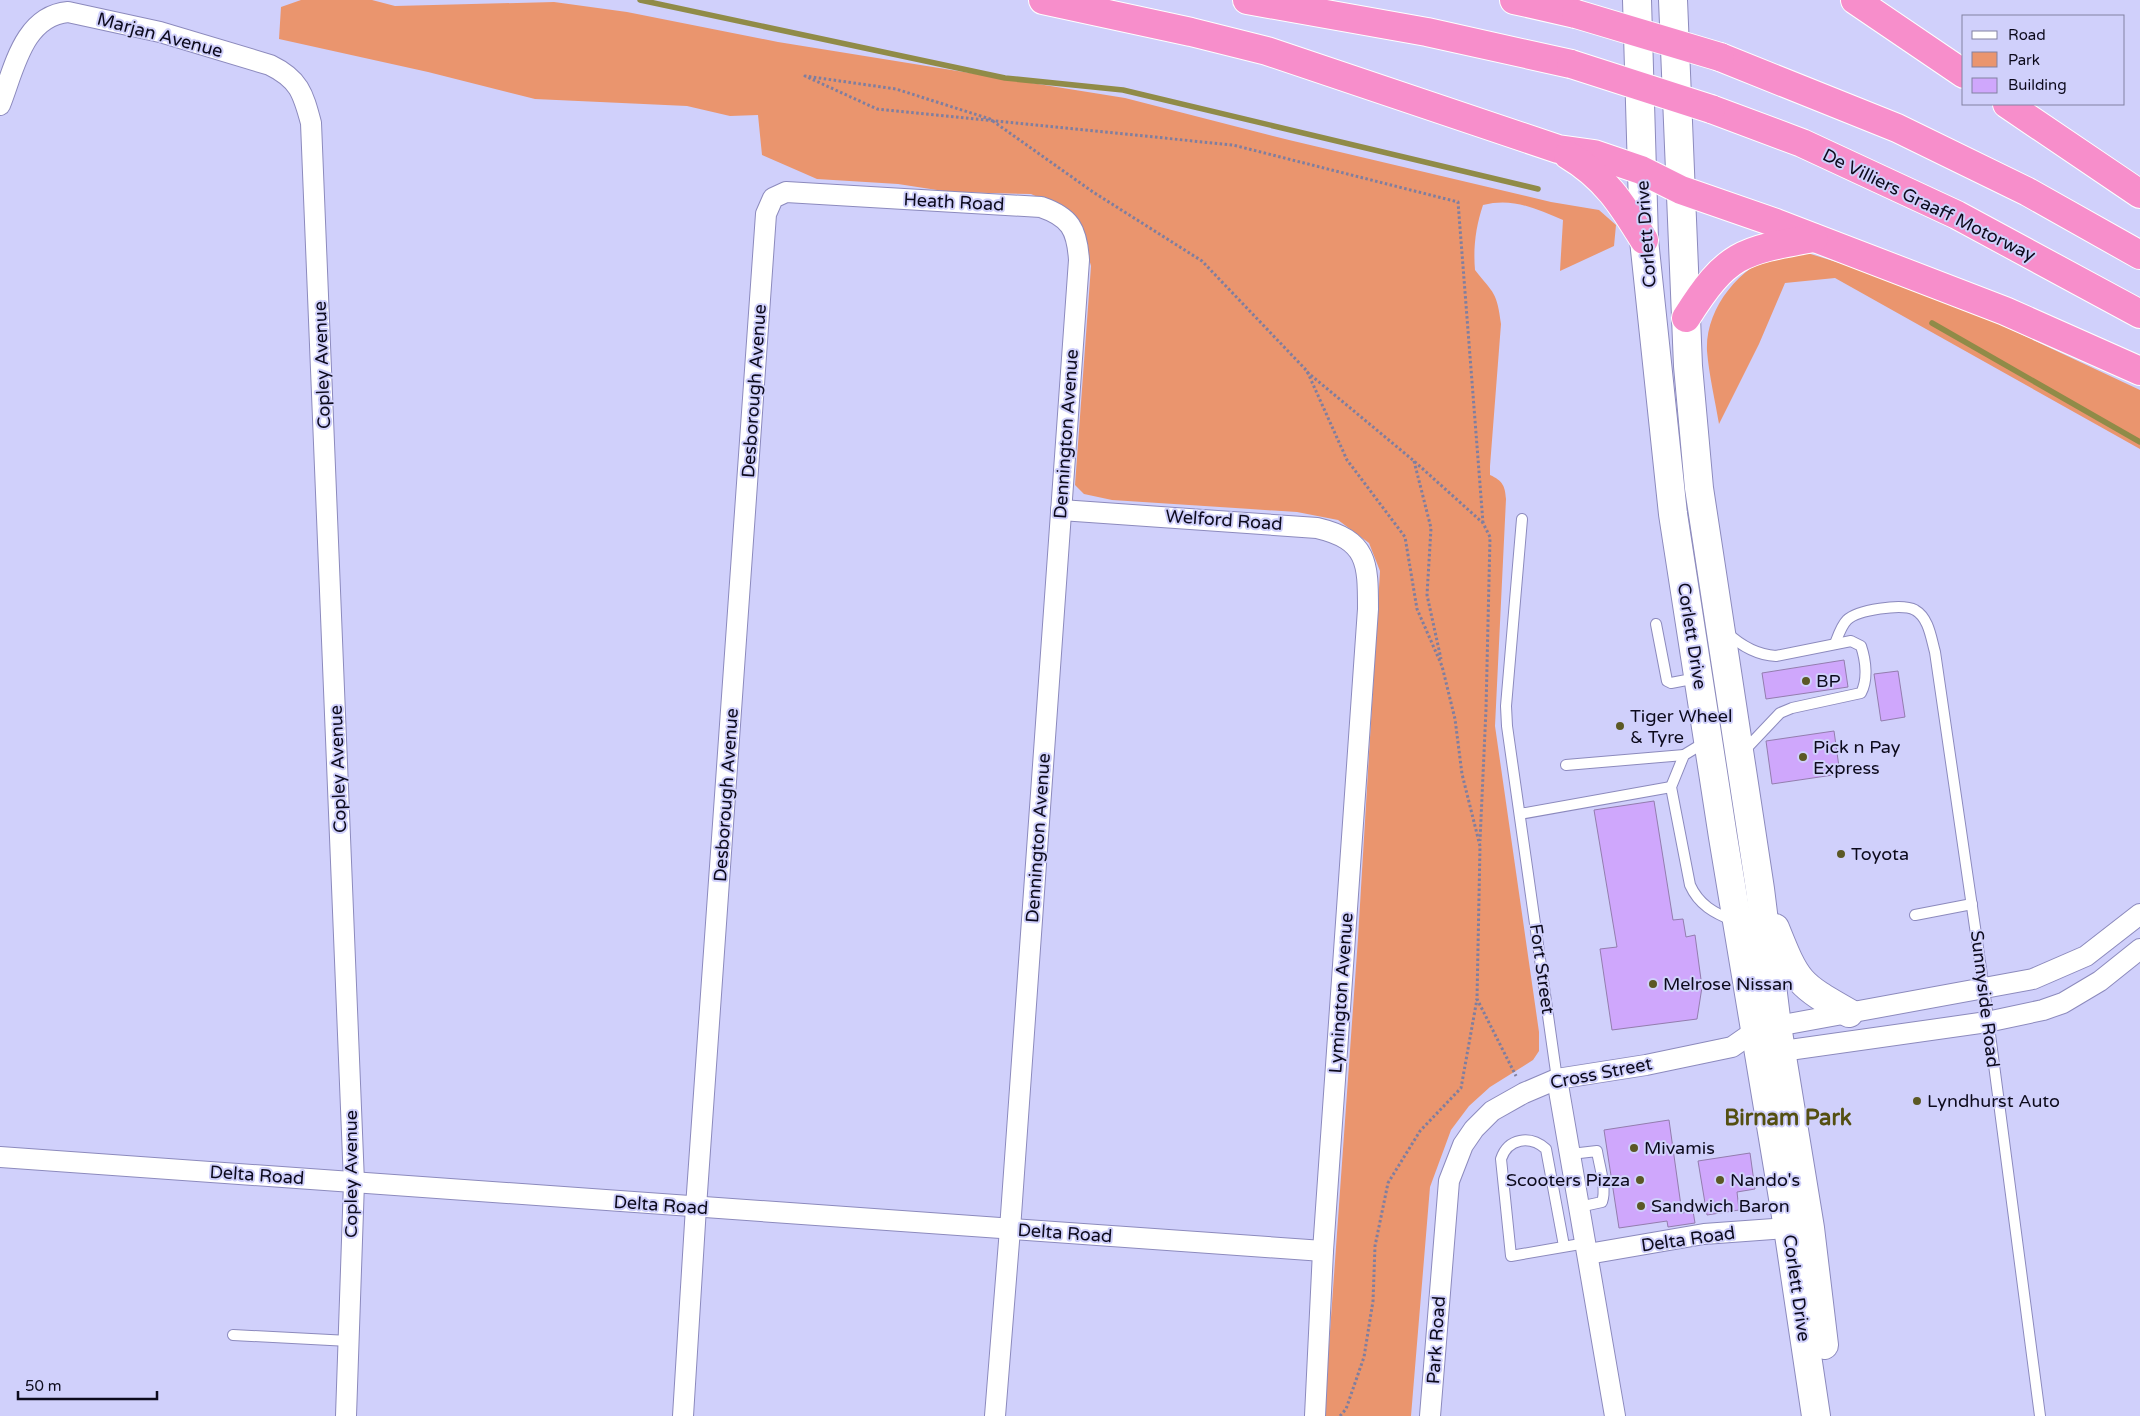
<svg xmlns="http://www.w3.org/2000/svg" width="2140" height="1416" font-family="'Varela Round',sans-serif">
<style>
.green{fill:#ea956e}
.lines{fill:none;stroke-linecap:round;stroke-linejoin:round}
.stream{stroke:#908b48;stroke-width:5.5}
.building{fill:#cfa7fc;stroke:#937dae}
.lane-casing{stroke:#8c8abd;stroke-width:12}
.street-casing{stroke:#8c8abd;stroke-width:22}
.secondary-casing{stroke:#8c8abd;stroke-width:30}
.highway-casing{stroke:#fff;stroke-width:30}
.path{stroke:#7f7e9f;stroke-width:3;stroke-dasharray:2.5 2.5;stroke-linecap:butt}
.lane{stroke:#fff;stroke-width:10}
.street{stroke:#fff;stroke-width:20}
.secondary{stroke:#fff;stroke-width:28}
.highway{stroke:#f78ecb;stroke-width:28}
.highway-bridge-casing{stroke:#fff;stroke-width:30;stroke-linecap:butt}
.highway-bridge{stroke:#f78ecb;stroke-width:28}
.poi-dot{fill:#5b5824;stroke:#d0d0fb;stroke-width:2}
.labels{text-anchor:middle;stroke-width:4;stroke-linejoin:round;paint-order:stroke}
.street-label{font-size:18px;fill:#0c0a1c;stroke:#d0d0fb}
.poi-label{font-size:18px;fill:#0c0a1c;stroke:#d0d0fb;text-anchor:start}
.district-label{font-size:22px;font-weight:bold;fill:#544f11;stroke:#d0d0fb}
</style>
<rect width="100%" height="100%" fill="#d0d0fb"/>
<g class="green">
<path d="M301 0H372L395 6 554 2 627 12 778 42 1125 98 1289 140 1551 202 1599 210 1616 225 1614 246 1560 271 1563 220C1536 209 1513 197 1483 205 1476 226 1473 247 1475 270 1494 294 1497 292 1501 324L1490 466V475C1503 481 1505 486 1506 499L1495 726 1539 1032V1051L1533 1060 1490 1087 1469 1106 1451 1130 1430 1187 1411 1416H1324L1358 938 1380 571 1369 543 1338 520 1297 512 1112 500 1084 494 1075 485 1091 266 1080 227 1058 206 1031 194 950 192 898 184 817 179 762 155 758 115 730 116 687 106 535 99 428 72 279 39 281 7Z"/>
<path d="M1801 251 1875 274 1967 309 2140 390V449L1835 278 1785 283 1759 344 1719 424C1715 400 1709 375 1707 351 1705 309 1739 267 1778 254 1785 252 1794 252 1801 251Z"/>
</g>
<g class="lines">
<g class="stream">
<path d="M640 0 1005 78 1123 90 1538 189"/>
<path d="M1932 323 2140 442"/>
</g>
</g>
<g class="building">
<path d="M1844 660 1848 687 1766 699 1762 673Z"/>
<path d="M1898 671 1905 717 1881 721 1874 674Z"/>
<path d="M1834 731 1840 774 1772 784 1766 741Z"/>
<path d="M1654 801 1673 920 1683 919 1686 937 1695 935 1702 987 1697 1019 1612 1030 1600 949 1617 947 1594 810Z"/>
<path d="M1669 1120 1682 1213 1693 1211 1695 1223 1668 1227 1667 1221 1619 1228 1604 1130Z"/>
<path d="M1750 1153 1755 1189 1737 1192 1739 1210 1707 1215 1698 1161Z"/>
</g>
<g class="lines">
<g class="lane-casing">
<g id="lane">
<path d="M1522 519 1506 706 1507 726 1557 1079"/>
<path d="M1656 624 1667 681 1671 683 1697 678"/>
<path d="M1726 632C1740 645 1757 655 1776 656L1851 641 1861 646C1866 661 1868 680 1861 693L1792 708 1780 713 1743 752"/>
<path d="M1835 644C1838 636 1841 626 1847 620 1857 610 1902 603 1915 610 1929 618 1931 638 1935 652L1985 996 2040 1416"/>
<path d="M1707 741 1684 755 1671 787 1690 885C1699 905 1714 913 1734 921"/>
<path d="M1566 765 1684 755"/>
<path d="M1520 814 1671 787"/>
<path d="M1915 915 1972 904"/>
<path d="M1571 1154 1597 1151C1599 1165 1607 1188 1602 1202L1579 1207"/>
<path d="M1564 1246 1546 1149C1530 1135 1508 1138 1501 1159L1511 1256 1586 1243"/>
<path d="M233 1335 349 1341"/>
</g>
</g>
<g class="street-casing">
<g id="street">
<path d="M0 105C14 70 23 16 68 12L160 32 270 65C299 79 303 93 311 123L354 1182 346 1416"/>
<path d="M1061 510 1317 528C1368 540 1368 563 1368 609L1323 1251 1315 1416"/>
<path d="M1769 1053 1987 1022 2043 1010 2063 1003 2100 981 2140 949"/>
<path d="M1557 1079 1615 1416"/>
<path d="M0 1157 1323 1251"/>
<path d="M1588 1254 1704 1234 1788 1228"/>
<path d="M683 1416 696 1207 766 214 773 198 786 192 1041 207C1070 217 1077 229 1079 260L1010 1229 995 1416"/>
<path d="M1430 1416 1449 1181 1463 1145 1474 1129 1492 1111 1524 1093 1557 1079 1646 1065 1732 1047 1755 1031 1777 1026 2033 979 2086 956 2140 914"/>
</g>
</g>
<g class="secondary-casing">
<g id="secondary">
<path d="M1637 0 1644 240 1673 514 1723 837 1788 1228 1816 1416"/>
<path d="M1673 0 1688 366 1699 488 1760 889 1777 1026 1810 1228 1824 1345"/>
<path d="M1775 928C1797 983 1798 984 1849 1013"/>
</g>
</g>
<g class="highway-casing">
<g id="highway">
<path d="M1043 0 1191 32 1267 51 1558 149 1594 154 1641 170 1681 190 1776 223 2005 311 2140 371"/>
<path d="M1247 0 1427 32 1571 64"/>
<path d="M1514 0 1576 14"/>
<path d="M1855 0 1964 74"/>
<path d="M1720 57 1897 128 2028 192 2140 255"/>
<path d="M2007 104 2140 194"/>
<path d="M1711 109 1802 143 1957 215 2140 314"/>
<path d="M1568 155C1605 177 1622 204 1644 240"/>
<path d="M1686 318C1727 253 1741 251 1814 238"/>
</g>
</g>
<g class="path">
<path d="M1307 372 1414 461 1483 523 1490 537 1486 709 1480 841"/>
<path d="M1414 461 1431 528 1427 595 1441 659"/>
<path d="M1483 523 1458 202 1233 145 877 109 805 76 896 89 990 119 1093 192 1202 261 1307 371 1347 460 1405 537 1417 609 1442 666 1455 719 1462 774 1480 846 1477 999 1516 1076"/>
<path d="M1340 1416 1346 1409 1364 1357 1373 1301 1375 1246 1388 1183 1420 1131 1461 1088 1477 999"/>
</g>
<use href="#lane" class="lane"/>
<use href="#street" class="street"/>
<use href="#secondary" class="secondary"/>
<use href="#highway" class="highway"/>
<g class="highway-bridge-casing">
<g id="highway-bridge">
<path d="M1576 14 1720 57"/>
<path d="M1571 64 1711 109"/>
</g>
</g>
<use href="#highway-bridge" class="highway-bridge"/>
</g>
<g class="poi-dot">
<circle cx="1806" cy="681" r="5"/>
<circle cx="1620" cy="726" r="5"/>
<circle cx="1803" cy="757" r="5"/>
<circle cx="1841" cy="854" r="5"/>
<circle cx="1653" cy="984" r="5"/>
<circle cx="1917" cy="1101" r="5"/>
<circle cx="1634" cy="1148" r="5"/>
<circle cx="1640" cy="1180" r="5"/>
<circle cx="1720" cy="1180" r="5"/>
<circle cx="1641" cy="1206" r="5"/>
</g>
<g class="labels">
<g class="street-label">
<text transform="translate(160 35) rotate(15)" y="6">Marjan Avenue</text>
<text transform="translate(954 202) rotate(3)" y="6">Heath Road</text>
<text transform="translate(1929 205) rotate(26)" y="6">De Villiers Graaff Motorway</text>
<text transform="translate(1646 234) rotate(-94)" y="6">Corlett Drive</text>
<text transform="translate(322 365) rotate(-92)" y="6">Copley Avenue</text>
<text transform="translate(754 391) rotate(-86)" y="6">Desborough Avenue</text>
<text transform="translate(1066 434) rotate(-86)" y="6">Dennington Avenue</text>
<text transform="translate(1224 520) rotate(4)" y="6">Welford Road</text>
<text transform="translate(1692 636) rotate(81)" y="6">Corlett Drive</text>
<text transform="translate(338 769) rotate(-92)" y="6">Copley Avenue</text>
<text transform="translate(726 795) rotate(-86)" y="6">Desborough Avenue</text>
<text transform="translate(1038 838) rotate(-86)" y="6">Dennington Avenue</text>
<text transform="translate(1542 969) rotate(82)" y="6">Fort Street</text>
<text transform="translate(1341 993) rotate(-86)" y="6">Lymington Avenue</text>
<text transform="translate(1985 999) rotate(83)" y="6">Sunnyside Road</text>
<text transform="translate(1601 1073) rotate(-11)" y="6">Cross Street</text>
<text transform="translate(351 1174) rotate(-90)" y="6">Copley Avenue</text>
<text transform="translate(257 1175) rotate(4)" y="6">Delta Road</text>
<text transform="translate(661 1205) rotate(4)" y="6">Delta Road</text>
<text transform="translate(1065 1233) rotate(4)" y="6">Delta Road</text>
<text transform="translate(1688 1239) rotate(-8)" y="6">Delta Road</text>
<text transform="translate(1797 1288) rotate(82)" y="6">Corlett Drive</text>
<text transform="translate(1436 1340) rotate(-86)" y="6">Park Road</text>
</g>
<g class="poi-label">
<text x="1816" y="687">BP</text>
<text x="1630" y="722">Tiger Wheel<tspan x="1630" dy="21">&amp; Tyre</tspan></text>
<text x="1813" y="753">Pick n Pay<tspan x="1813" dy="21">Express</tspan></text>
<text x="1851" y="860">Toyota</text>
<text x="1663" y="990">Melrose Nissan</text>
<text x="1927" y="1107">Lyndhurst Auto</text>
<text x="1644" y="1154">Mivamis</text>
<text x="1630" y="1186" text-anchor="end">Scooters Pizza</text>
<text x="1730" y="1186">Nando's</text>
<text x="1651" y="1212">Sandwich Baron</text>
</g>
<g class="district-label">
<text x="1788" y="1125">Birnam Park</text>
</g>
</g>
<rect x="1962" y="15" width="162" height="90" fill="#d0d0fb" stroke="#8281a2"/>
<rect x="1972" y="31" width="25" height="8" fill="#ffffff" stroke="#8281a2"/>
<text x="2008" y="40" font-size="15" fill="#0c0a1c">Road</text>
<rect x="1972" y="52" width="25" height="15" fill="#ea956e" stroke="#8281a2"/>
<text x="2008" y="65" font-size="15" fill="#0c0a1c">Park</text>
<rect x="1972" y="78" width="25" height="15" fill="#cfa7fc" stroke="#8281a2"/>
<text x="2008" y="90" font-size="15" fill="#0c0a1c">Building</text>
<path d="M18 1391v8h139v-8" fill="none" stroke="#0c0a1c" stroke-width="2.5"/>
<text x="25" y="1391" font-size="15" fill="#0c0a1c" stroke="#d0d0fb" stroke-width="4" paint-order="stroke">50 m</text>
</svg>
